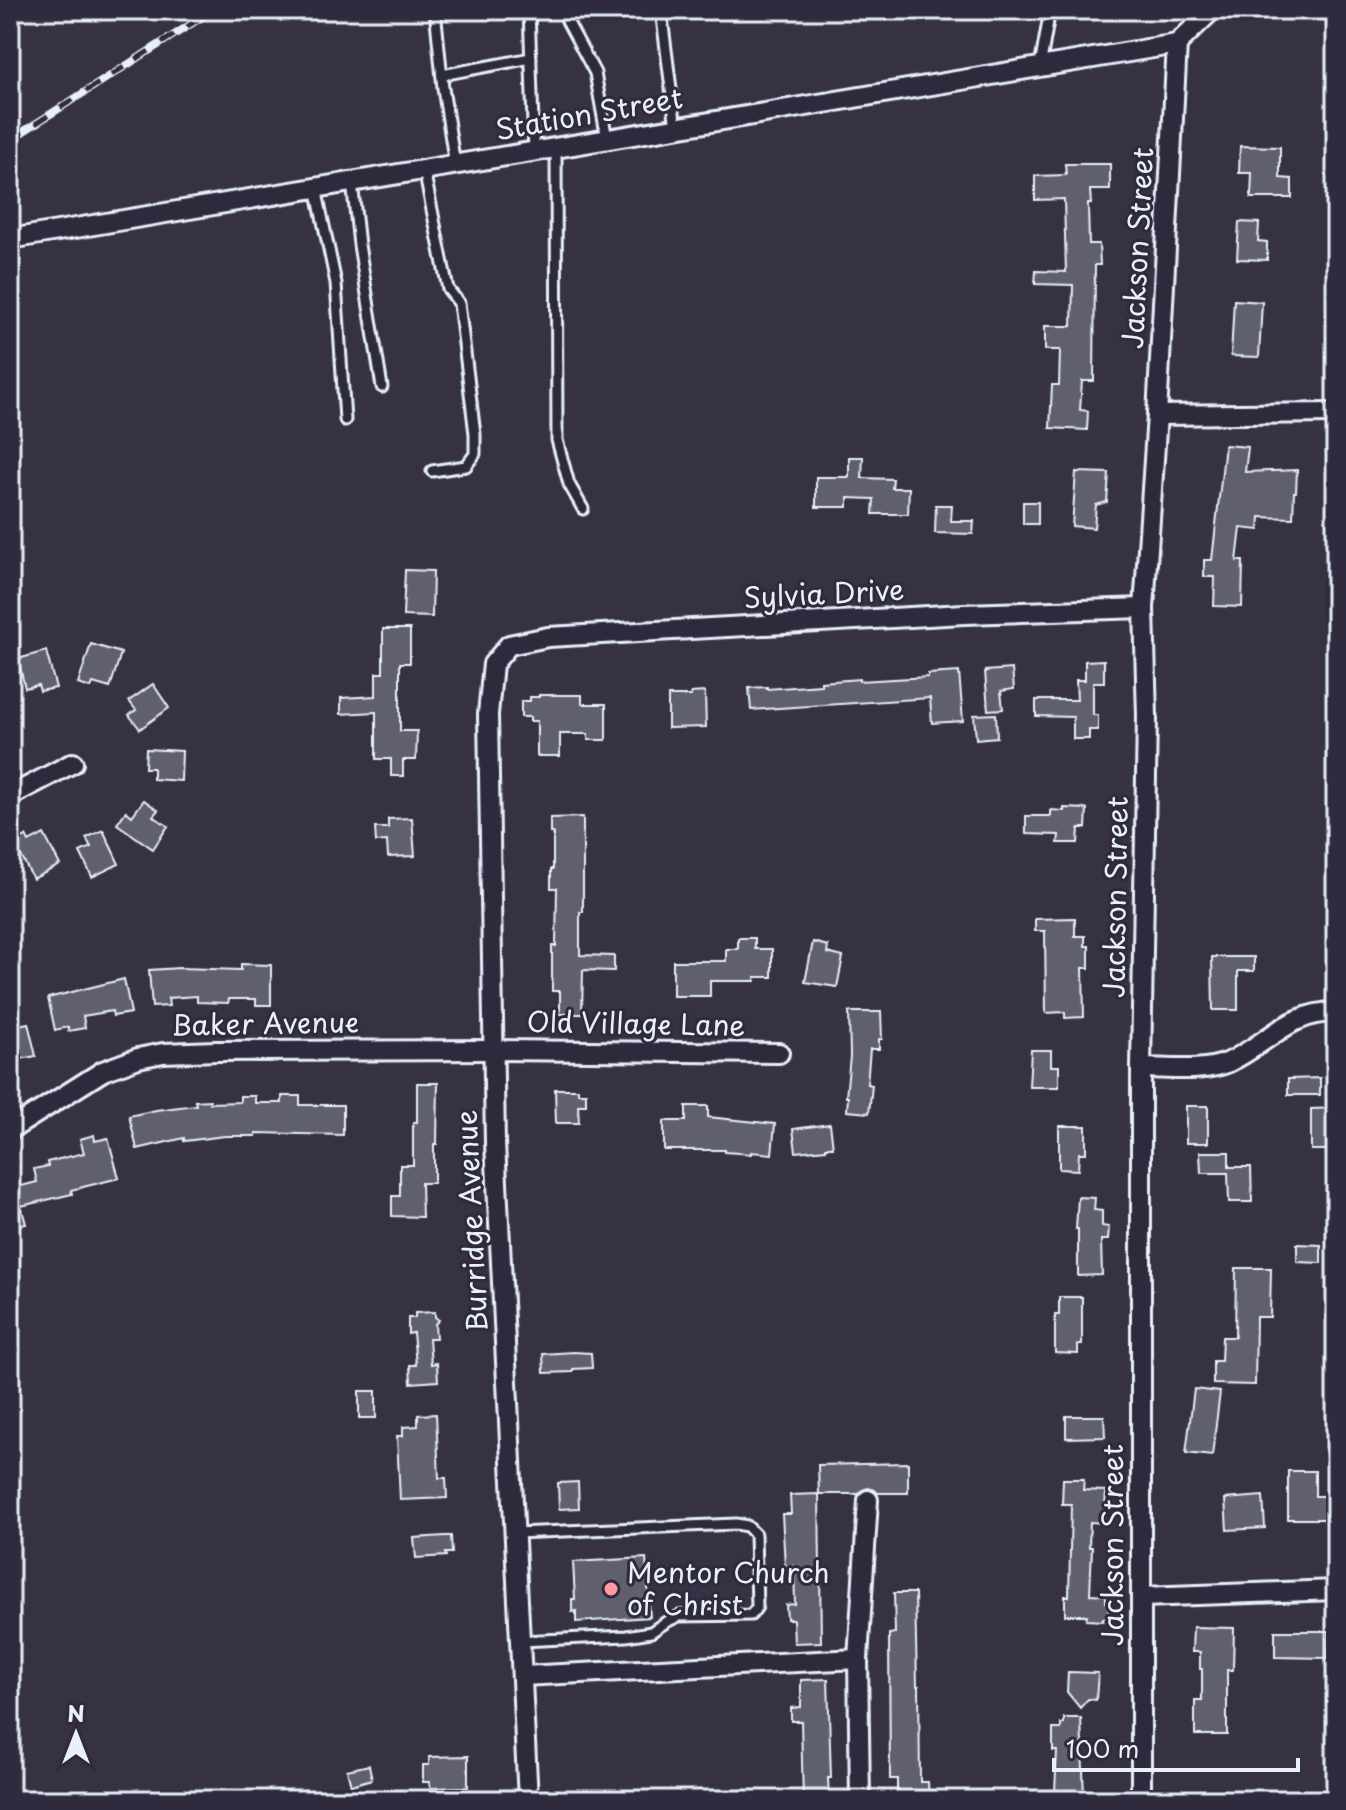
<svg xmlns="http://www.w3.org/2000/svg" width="1346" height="1810" font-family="'Playpen Sans',sans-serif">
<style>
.building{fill:#605e6e;stroke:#e8f1f8;stroke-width:2}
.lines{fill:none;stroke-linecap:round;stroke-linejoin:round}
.lane-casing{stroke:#e8f1f8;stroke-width:15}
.street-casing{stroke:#e8f1f8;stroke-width:24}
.lane{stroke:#2f2a3d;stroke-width:9}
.street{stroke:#2f2a3d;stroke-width:18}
.rail-casing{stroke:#e8f1f8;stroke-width:8}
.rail{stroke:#2f2a3d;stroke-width:5;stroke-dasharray:15;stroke-linecap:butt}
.poi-dot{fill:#ff9aa2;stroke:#2f2a3d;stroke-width:3}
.labels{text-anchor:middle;stroke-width:6;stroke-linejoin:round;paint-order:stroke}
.street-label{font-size:28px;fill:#e8f1f8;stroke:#2f2a3d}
.poi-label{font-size:28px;fill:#e8f1f8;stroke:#2f2a3d;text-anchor:start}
</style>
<rect width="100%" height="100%" fill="#363244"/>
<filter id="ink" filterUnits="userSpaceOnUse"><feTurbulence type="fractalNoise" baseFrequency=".0125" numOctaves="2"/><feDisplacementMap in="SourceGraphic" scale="16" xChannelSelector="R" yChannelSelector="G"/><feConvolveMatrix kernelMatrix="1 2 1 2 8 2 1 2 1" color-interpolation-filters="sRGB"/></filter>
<g filter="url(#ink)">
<g class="building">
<path d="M1240 146 1280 147V178L1292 179V198H1251L1252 173H1239Z"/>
<path d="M1065 164H1110V190H1090L1091 204H1088L1089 244H1099L1100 265H1095L1094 381H1082L1080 410 1088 411 1087 430 1050 428 1052 385H1059L1060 350H1045V326H1072L1073 285 1035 284 1036 271 1066 272 1064 199 1035 200V176L1066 175Z"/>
<path d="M1239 222 1259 223 1258 241 1267 242V260L1237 259Z"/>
<path d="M1234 300 1262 302 1259 357 1231 356Z"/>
<path d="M1225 445 1248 447 1245 472 1297 470 1296 492H1294L1293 518 1260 517 1259 530 1241 528 1237 561H1243L1242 607 1214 606 1215 577H1204V560H1212Z"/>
<path d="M849 457H863L862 478 893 479 892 488H909L908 514H873L874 499 848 498V507H816V477H849Z"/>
<path d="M1076 472 1109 473 1107 502 1096 505 1094 528 1072 526Z"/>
<rect x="1023" y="502" width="15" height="22"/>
<path d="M936 505H952L951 521H974L973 534 935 533Z"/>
<path d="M405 570 433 571 432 617 403 616Z"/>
<path d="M383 629H410V663H400V731H417L416 760H403V776H391V759H376V712L341 714V698L376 696V673H383Z"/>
<path d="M91 644 121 653 110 688 93 683 91 688 78 684Z"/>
<path d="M46 651 56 688 40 691 38 685 25 688 18 659Z"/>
<path d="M1104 660V682H1093V715H1098V730H1089V739H1073V717L1036 716V700H1077L1076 680H1085V661Z"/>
<path d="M1012 669 1014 689 1001 691 1003 709 988 710 985 671Z"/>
<path d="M959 672 963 721 932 723 930 698 751 710 749 688 767 687V689L821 685V682L859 679V681L928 677V674Z"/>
<path d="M153 684 169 708 140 729 129 715 136 710 129 701Z"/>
<path d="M705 692 706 727 668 728V696H691V693Z"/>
<path d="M539 695H582V704H606V740H588V734H560V756H537V721H530V717H521V701H530V697H539Z"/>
<path d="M996 714 997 737 976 739 974 715Z"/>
<path d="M146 749 182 751 181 781 153 779V768H145Z"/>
<path d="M144 800 158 810 153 816 168 826 153 849 117 824 126 811 132 816Z"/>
<path d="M1064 808 1087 809 1086 828H1079L1078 843H1058L1059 835 1026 834V816H1051V810L1064 811Z"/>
<path d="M583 817V912H580V955L614 956V971L583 970 582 1014H560V991H552V946H556L557 888H551V869H553V833H550V818Z"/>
<path d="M412 818 415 856 388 857 387 841 376 842 375 828H388V819Z"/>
<path d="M103 830 119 864 92 877 80 852 91 847 86 838Z"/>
<path d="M44 834 60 865 33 879 14 842 26 836 29 842Z"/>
<path d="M1075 918V936H1085V946H1089V968H1083L1084 1017 1065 1018V1012L1046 1013 1045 931H1035V919Z"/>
<path d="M738 938H755V949H772V977H755V981H710V996H673V961H726V949H738Z"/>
<path d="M813 942 828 946 827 953 843 957 837 987 805 982Z"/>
<path d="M1212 957H1254V971H1238V1010H1213Z"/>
<path d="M241 964 271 965V1005H256V999H229L228 1003 197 1002V996L168 998 169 1006 152 1007 149 970 180 968 241 970Z"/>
<path d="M124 979 131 1013 113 1016 112 1011 83 1016 85 1028 68 1031V1027L55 1030 48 998Z"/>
<path d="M849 1012H881L882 1039H879V1049H870L867 1084 872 1085 869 1113 847 1111 848 1097H846L850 1056Z"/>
<path d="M28 1023 36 1056 10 1061V1027Z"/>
<path d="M1031 1050H1051V1066H1059V1087H1029Z"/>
<path d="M1320 1078V1095H1288V1079Z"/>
<path d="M417 1083H438L437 1144H434V1183H421L422 1217 392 1216V1196H400V1165H413V1122H417Z"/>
<path d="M555 1089H578V1093H586V1105H578L579 1123H556Z"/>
<path d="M240 1096H255V1103H282V1096H300V1105H343V1135L256 1133V1136H225L184 1141V1138L137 1149 129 1116 156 1110 196 1105 195 1101 210 1100V1103L240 1102Z"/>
<path d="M686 1106H708V1117L775 1124 772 1154 751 1152V1154L725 1152V1150H664V1121H686Z"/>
<rect x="1186" y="1106" width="22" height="37"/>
<path d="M1336 1108V1150H1311V1109Z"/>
<path d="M830 1124 833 1147H826V1149L796 1152 793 1129Z"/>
<path d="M1059 1126H1086V1153H1079L1078 1170 1059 1169Z"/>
<path d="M94 1135 95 1141 108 1138 119 1178 71 1190 72 1194 21 1206 26 1224 10 1227V1180L15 1179 17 1187 37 1182 34 1169 48 1166 47 1162 84 1153 80 1139Z"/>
<path d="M1200 1152H1229V1167H1251L1252 1202H1229L1228 1173H1201Z"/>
<path d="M1078 1197 1095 1198 1094 1210 1102 1211V1226L1109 1227 1108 1240H1101L1102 1275 1078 1276V1229H1076Z"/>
<path d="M1297 1244 1321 1245V1263L1297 1262Z"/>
<path d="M1236 1268H1271L1270 1317H1256L1255 1385 1213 1384V1361H1221L1222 1337H1235Z"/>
<path d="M1059 1297H1082V1345H1078V1354L1055 1353V1315H1059Z"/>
<path d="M435 1312V1317L439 1320 435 1324 436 1338H429L431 1364 437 1363 438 1381 411 1383 410 1365H416L413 1333 408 1334V1318H415V1313Z"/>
<path d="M573 1352 591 1353 592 1368 573 1369V1372L544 1373 543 1354Z"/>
<path d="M1194 1389 1220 1392 1212 1456 1186 1453Z"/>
<rect x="359" y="1391" width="17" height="27"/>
<path d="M436 1414 439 1478H446L447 1498 400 1500 397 1436H403V1427L418 1426V1415Z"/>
<path d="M1066 1416H1104L1105 1437 1066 1438Z"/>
<path d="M908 1463V1493H878L874 1490 868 1488 862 1490 858 1494H819L818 1465Z"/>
<path d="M1288 1471H1315V1496H1334L1335 1519H1288Z"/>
<path d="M1063 1479H1084L1083 1490 1106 1491 1104 1523 1090 1522 1089 1547H1092L1090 1594 1106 1595V1603H1109L1108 1618H1103V1621L1086 1620 1087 1615H1065V1596H1069L1071 1504H1062Z"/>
<path d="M578 1482 579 1508 559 1509 558 1483Z"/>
<path d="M819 1494 821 1642 794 1643 793 1619H787L786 1605 795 1604 794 1566H785L782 1514H791L790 1495Z"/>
<path d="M1263 1496 1265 1528 1227 1530 1225 1499Z"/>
<path d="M445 1536H451L452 1553H445L446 1556 416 1558 414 1538Z"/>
<path d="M646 1558 650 1617 576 1622V1611L572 1612V1599H575L573 1562Z"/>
<path d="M894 1593H915L917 1686H919L920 1782H928L929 1800H897V1779H890L889 1634 895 1633Z"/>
<path d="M1193 1627 1234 1628 1233 1670H1227V1735H1195V1700H1202V1669H1200V1652H1192Z"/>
<path d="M1275 1631H1329L1328 1658 1275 1657Z"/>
<path d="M1068 1672 1098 1673 1096 1700 1088 1699 1080 1708 1067 1692Z"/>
<path d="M828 1679 831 1778H828L829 1800H803L801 1721H791V1708L801 1707V1680Z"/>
<path d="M1064 1718H1081L1084 1796H1074V1799H1056L1055 1792 1057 1751H1053V1729H1061V1724H1064Z"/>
<path d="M468 1756V1787L430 1788 429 1782H423V1765H429V1757Z"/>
<path d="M369 1765 372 1779 351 1785 347 1770Z"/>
</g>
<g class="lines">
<g class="lane-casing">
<g id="lane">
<path d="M435 10 443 88 455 165"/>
<path d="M529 10 534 152"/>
<path d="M565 10 567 21 595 73 607 139"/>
<path d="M661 10 676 128"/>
<path d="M1040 67 1050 10"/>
<path d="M442 75 531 58"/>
<path d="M556 148 557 440 569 484 583 509"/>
<path d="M424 170 448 289 459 303 475 434V454L466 466 432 471"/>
<path d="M352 182 359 245 382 387"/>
<path d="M316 188 336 283 345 420"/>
<path d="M515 1533 736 1524 747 1526 755 1534 757 1607 751 1615 679 1616 666 1622 651 1632 626 1636 521 1641"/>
</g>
</g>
<g class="street-casing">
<g id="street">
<path d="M10 239 1177 44"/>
<path d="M1157 415 1336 413"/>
<path d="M10 796 73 763"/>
<path d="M1141 1068C1168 1068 1204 1073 1229 1062 1269 1043 1288 1012 1336 1012"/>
<path d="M10 1130 103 1071 138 1058 163 1053 216 1051 494 1050 779 1053"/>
<path d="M1142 1597 1336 1590"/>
<path d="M522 1676 858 1659"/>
<path d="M528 1800 495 1143 488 714 493 664 509 645 548 637 964 614 1144 608"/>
<path d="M860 1800 858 1659 868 1500"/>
<path d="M1141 1800V1068L1147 717 1144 608 1157 415 1177 44 1212 10"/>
</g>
</g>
<use href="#lane" class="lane"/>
<use href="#street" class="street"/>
<g class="rail-casing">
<path id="rail" d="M10 140 213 10"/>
</g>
<use href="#rail" class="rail"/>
</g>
</g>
<circle class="poi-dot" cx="611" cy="1589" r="8"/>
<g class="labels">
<g class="street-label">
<text transform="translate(589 114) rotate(-10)" y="10">Station Street</text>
<text transform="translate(1138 248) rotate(-87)" y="10">Jackson Street</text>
<text transform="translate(824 594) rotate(-3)" y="10">Sylvia Drive</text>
<text transform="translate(1116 897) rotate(-89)" y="10">Jackson Street</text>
<text transform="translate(265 1024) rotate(-1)" y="10">Baker Avenue</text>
<text transform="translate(636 1024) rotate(1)" y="10">Old Village Lane</text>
<text transform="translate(472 1221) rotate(-93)" y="10">Burridge Avenue</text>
<text transform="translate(1113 1545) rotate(-90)" y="10">Jackson Street</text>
</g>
<g class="poi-label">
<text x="627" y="1583">Mentor Church<tspan x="627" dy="32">of Christ</tspan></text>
</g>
</g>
<rect width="1346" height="1810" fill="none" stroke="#2f2a3d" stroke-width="40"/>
<rect x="20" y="20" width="1306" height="1770" fill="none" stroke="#e8f1f8" stroke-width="3" filter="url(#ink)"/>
<g transform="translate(76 1734)" stroke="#2f2a3d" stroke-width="6" paint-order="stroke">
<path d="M0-6L14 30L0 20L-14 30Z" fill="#e8f1f8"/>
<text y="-12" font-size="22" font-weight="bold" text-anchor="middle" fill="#e8f1f8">N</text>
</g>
<path d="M1054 1758v12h244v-12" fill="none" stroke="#e8f1f8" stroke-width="4"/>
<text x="1066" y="1758" font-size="24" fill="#e8f1f8" stroke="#2f2a3d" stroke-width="6" paint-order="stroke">100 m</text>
</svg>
